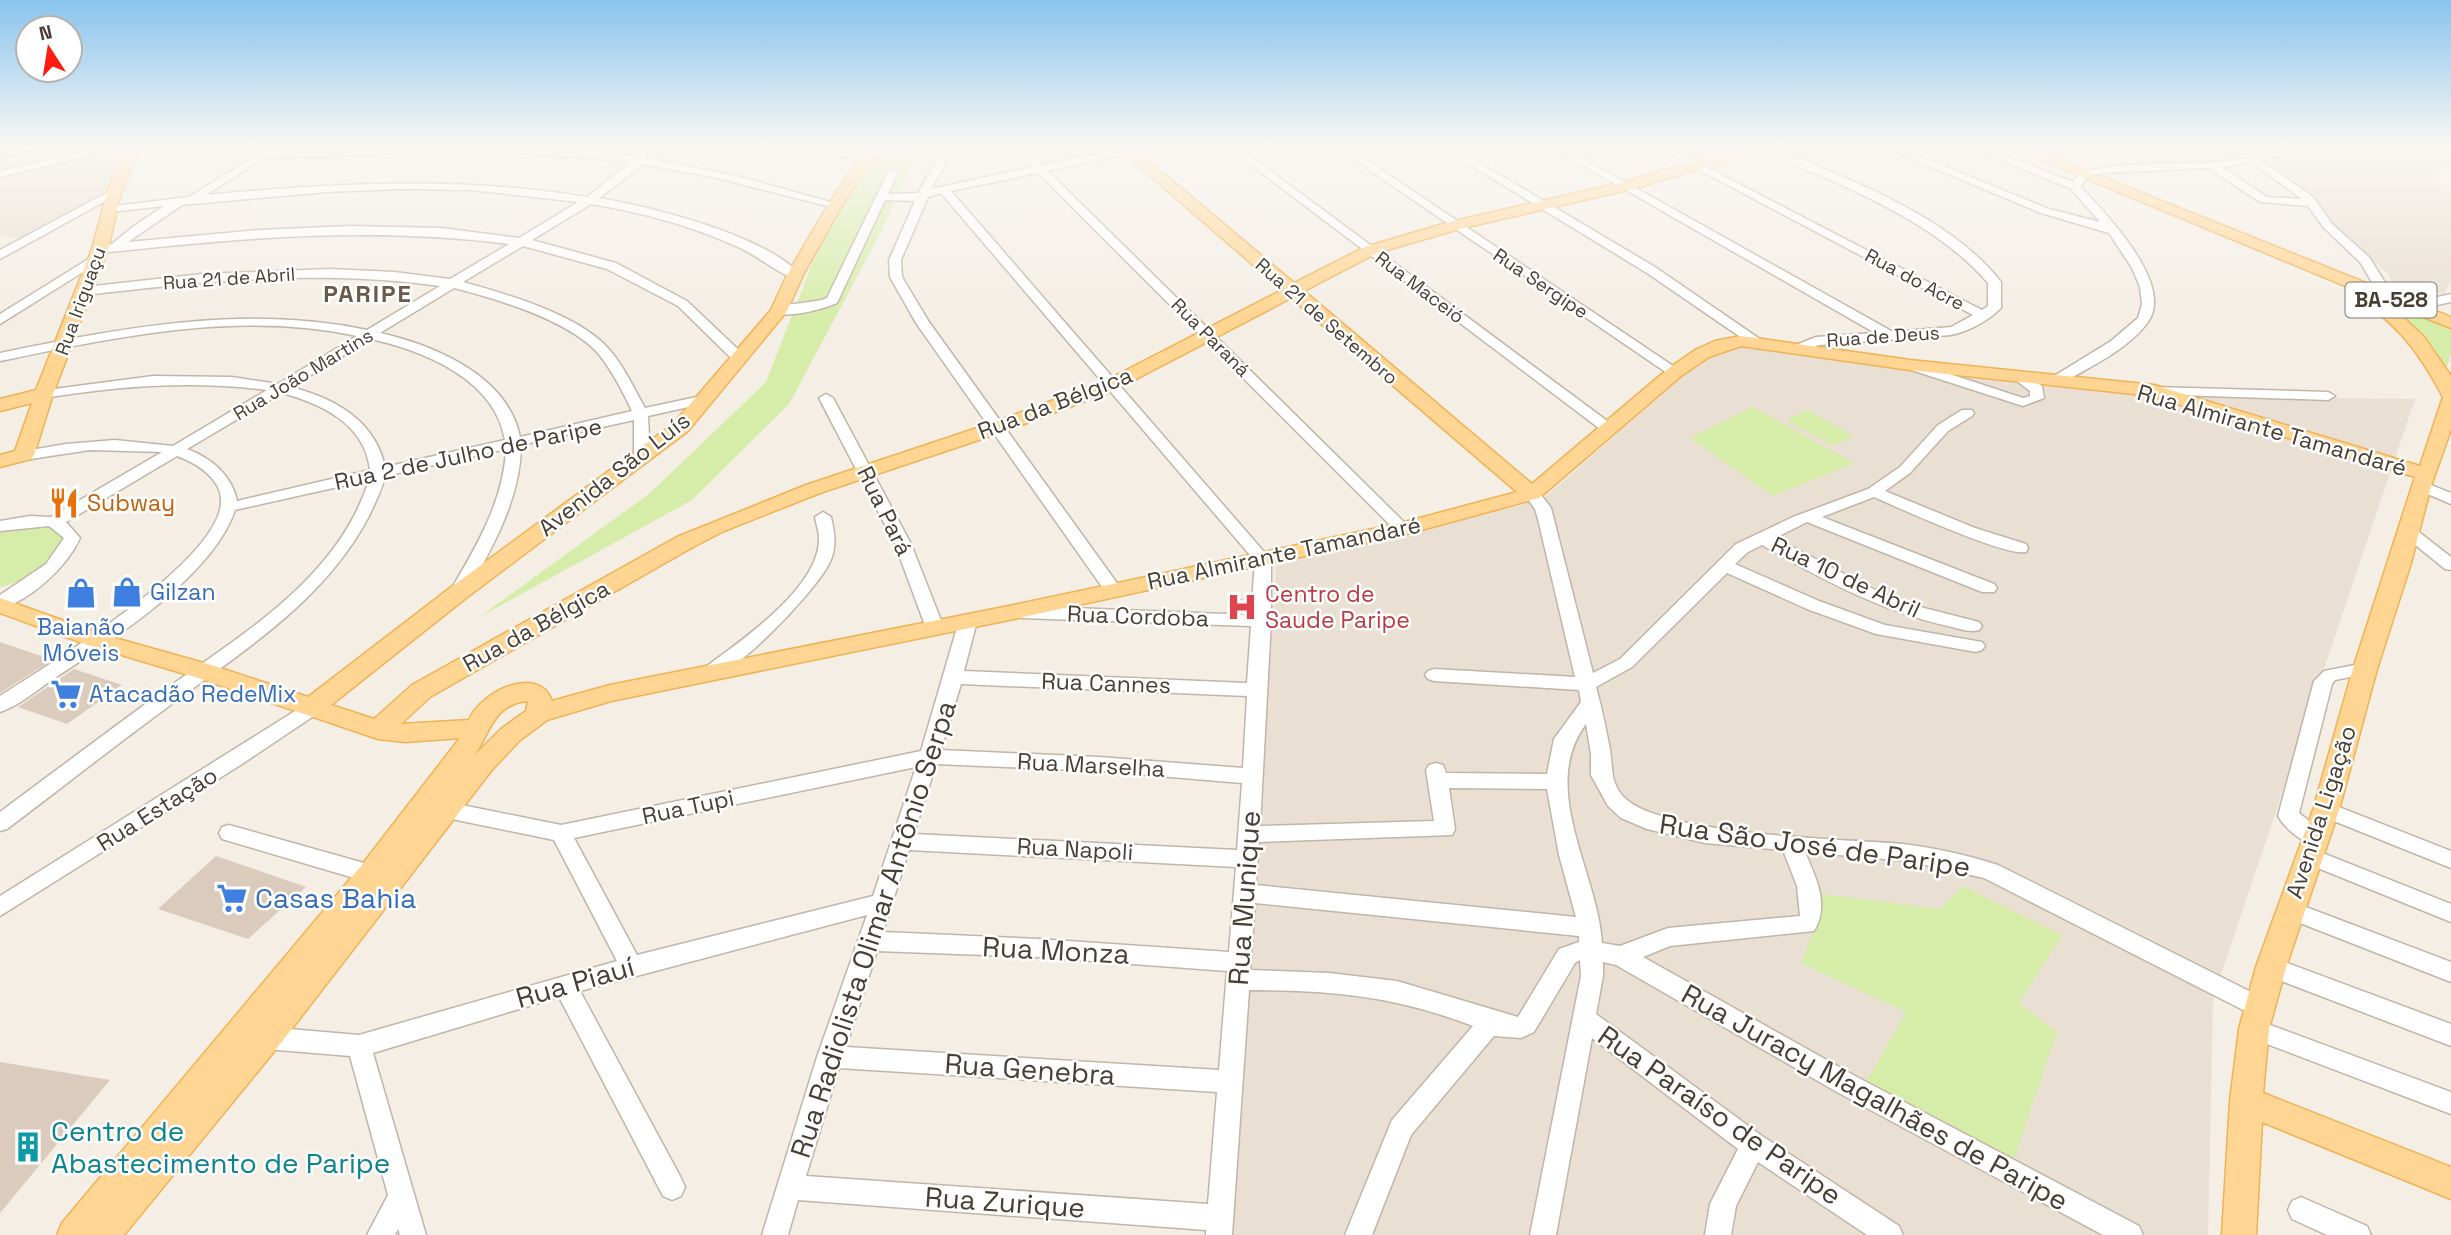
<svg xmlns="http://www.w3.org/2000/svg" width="2451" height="1235" font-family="'Space Grotesk',sans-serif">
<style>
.residential{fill:#e9dfd2}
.green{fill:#d6eda9}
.building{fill:#dacbbc}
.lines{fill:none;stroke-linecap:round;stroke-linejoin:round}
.minor-casing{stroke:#c1b5a7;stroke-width:3}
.major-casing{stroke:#f0b257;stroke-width:3}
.minor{fill:#fff;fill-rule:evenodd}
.major{fill:#ffd593;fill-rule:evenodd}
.labels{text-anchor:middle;stroke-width:5;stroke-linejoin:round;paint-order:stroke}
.far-street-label{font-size:19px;fill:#483e34;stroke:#fff}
.shield{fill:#fff;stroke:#7f7871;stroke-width:2}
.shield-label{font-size:21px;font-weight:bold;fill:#483e34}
.street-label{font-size:23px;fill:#483e34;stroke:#fff}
.food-label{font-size:23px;fill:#c56008;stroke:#fff;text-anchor:start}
.shop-label{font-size:23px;fill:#366cbe;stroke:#fff;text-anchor:start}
.health-label{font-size:23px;fill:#be3a42;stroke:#fff;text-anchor:start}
.far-district-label{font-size:24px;font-weight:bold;letter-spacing:2px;fill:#6b5a4a;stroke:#fff}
.near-street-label{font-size:28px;fill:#483e34;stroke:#fff}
.near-shop-label{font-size:28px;fill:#366cbe;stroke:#fff;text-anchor:start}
.near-culture-label{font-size:28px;fill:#0d838f;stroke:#fff;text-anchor:start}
</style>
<rect width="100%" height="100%" fill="#f4eee5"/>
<g class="residential">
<path d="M0 146H144L127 192 95 205 27 240 0 236Z"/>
<path d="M2335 146 2418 151 2451 148V166L2434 173V182L2451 187V279L2444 294 2394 286 2387 273 2319 218 2306 192 2251 157Z"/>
<path d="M1735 348H1770L1997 380 2214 397 2415 399 2213 998 2208 1235H1233L1276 566 1543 499 1701 360Z"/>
</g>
<g class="green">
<path d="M875 146H920L881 232 789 404 692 500 478 618 649 494 766 382 835 205Z"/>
<path d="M2382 301 2451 328V355L2446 369 2429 346Z"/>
<path d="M1753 407 1854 463 1773 496 1690 438Z"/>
<path d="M1807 410 1854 436 1833 446 1786 420Z"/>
<path d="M49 523 62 538C56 562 24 583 0 587V525Z"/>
<path d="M1963 886 2062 935 2019 1003 2057 1032 2010 1171 1860 1093 1906 1012 1801 963 1815 927 1821 894 1940 909Z"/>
</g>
<g class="building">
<path d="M1233 599H1250L1249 612H1232Z"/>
<path d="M0 642 47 658 51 661 0 693Z"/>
<path d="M74 669 122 685 67 724 18 707Z"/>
<path d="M216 856 306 887 248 939 158 909Z"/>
<path d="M0 1062 110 1080 0 1213Z"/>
</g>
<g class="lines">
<g class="minor-casing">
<g id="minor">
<path d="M26 146H50L0 156V150Z"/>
<path d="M109 146H127L0 177V171Z"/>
<path d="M271 146 275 147V151C395 143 515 142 635 156L643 146H653L645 158 737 176 841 205 835 208 713 177 640 164 635 171 599 198C652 207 764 235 801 275L795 279C777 273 757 255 738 247 692 226 641 212 591 204L532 240 616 263 687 301 744 355V361H734L678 306 607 269 523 246 463 282C506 294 573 313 605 345 622 362 633 387 645 408L706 395 713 399 711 402 648 416 650 458 642 463 634 458V420L521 445C521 498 492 548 467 593L458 599 449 593C475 549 504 501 506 449L385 476C382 490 375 503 369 516 324 602 241 652 165 709 112 748 60 789 7 829L0 831V812C50 775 100 737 151 700 232 640 337 583 369 480L235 510C213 576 112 640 55 678 38 689 19 706 0 712V696C50 664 217 563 221 503 223 479 196 463 177 456L66 522 80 538C67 567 31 600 0 609V595L46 564 64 538 49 526 0 531V521L30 516 51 517 162 452 90 450 24 460 16 455 19 452 66 444 115 440 173 446 267 390C192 380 119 386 44 398L39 397V391L153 376 232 377 278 384 357 336C239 310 116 337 0 361V353C121 328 244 304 367 330L440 286C321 269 204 281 85 295L79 291 85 287 202 274 330 269 394 272 450 279 509 244C368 226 240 238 100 253L94 249 112 244 134 226 164 206 110 212 104 209 106 207 189 197ZM451 151 544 154 630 162 587 197C460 176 333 183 206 195L264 158ZM399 189 472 190 578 202 519 238 441 228 350 226 260 230 128 242 182 205 326 192ZM454 288C497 299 565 319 596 351 611 368 623 392 632 411L520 437C508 376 434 345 380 333ZM371 339C424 351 495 379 505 440L385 467C375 420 334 398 291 387ZM282 393C322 404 365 424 370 470L237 501C232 475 211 458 187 449Z"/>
<path d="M806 146H824L870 158 865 161Z"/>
<path d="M945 146H955L931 189 1032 167 1012 146H1023L1042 165 1137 146H1156L1151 149 1048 171 1411 529 1403 534 1397 532 1038 173 951 191 1271 560V621L1260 826 1434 821 1426 770 1429 765 1436 763 1443 765 1446 773 1547 774 1554 739 1581 702 1579 690 1434 681 1428 679 1425 675 1428 671 1434 669 1575 677 1538 519 1535 509 1524 494 1526 491H1538L1551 508 1593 673 1620 659 1736 544 1793 517 1868 489 1900 467 1938 425 1962 410H1972L1974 413 1972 416 1948 431 1910 473 1885 491 1975 528 2026 544 2028 548 2026 552C2006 557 1899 508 1874 497L1822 517 1994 584 1997 588 1994 592H1982L1807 522 1775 538 1877 591 1924 608 1979 622 1982 626 1979 630C1969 633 1958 628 1948 626 1881 611 1821 579 1762 545L1748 552 1735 564 1819 601 1885 625 1982 642 1985 646 1982 650 1976 652 1876 634 1807 609 1727 573 1632 667 1596 687C1602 708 1606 729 1610 750 1613 767 1610 781 1622 795 1655 836 1847 839 1903 844 1935 848 1967 855 1998 865L2267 1000 2271 1007 2267 1014 2259 1017 2251 1014 1984 878 1907 861 1805 852C1816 878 1830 905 1814 931L1670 946 1643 957 1855 1076 2139 1226 2143 1235H2103L1837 1092 1616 965 1603 962V976L1596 1014 1762 1136 1899 1226 1903 1235H1867L1758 1162 1736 1206 1731 1235H1705L1710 1204 1738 1149 1592 1038 1556 1235H1530L1581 976 1580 960 1575 963 1534 1032 1521 1038 1494 1036 1411 1135 1372 1235H1345L1392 1120 1473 1026C1395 996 1332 990 1249 990L1232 1235H1206V1230L798 1200 788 1235H762L817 1057 867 915 580 991 681 1178 685 1187 681 1196 672 1200 663 1196 559 997 373 1053 426 1235H400L398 1229 395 1235H367L388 1195 350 1056 266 1049 258 1045 254 1038 258 1031 266 1027 359 1035 617 961 554 840 447 818 440 815 437 810 440 805 447 802 561 825 921 751 959 621 968 615 977 621 964 671 1247 683 1251 626 1021 618 1012 612 1021 606 1251 615 1255 561 941 193 928 197 901 260 902 277 929 322 1119 586 1122 590 1119 594H1107L916 323 890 277 889 260 915 201 885 200 837 303C823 309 784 320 773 311 786 301 810 305 827 298L889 170 898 172 888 194 918 193ZM961 684 1247 696 1243 768 1099 757 941 750ZM1586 724 1591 754V775L1608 806 1621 818 1647 829 1705 843 1783 850 1797 886 1800 916 1668 928 1620 946 1602 943C1598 873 1538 788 1586 724ZM936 764 1099 771 1242 783 1237 850 914 834ZM916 767 873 896 637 955 574 838ZM1449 788 1547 789 1559 855 1576 917 1256 885 1259 842 1452 835 1455 829ZM909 850 1236 867 1229 952 1038 939 883 932ZM1255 903 1579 936V942L1559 949 1518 1017 1397 981 1329 973 1250 970ZM877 951 1038 957 1227 971 1219 1070 846 1047ZM839 1068 1217 1092 1208 1204 806 1176Z"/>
<path d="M1226 146H1237L1614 426 1616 429 1614 432H1604Z"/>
<path d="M1334 146H1346L1682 372 1680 375H1670Z"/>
<path d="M1439 146H1451L1655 267 1767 344 1760 348 1755 347 1647 273Z"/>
<path d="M1549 146H1561L1893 332 1951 327 1973 315 1654 146H1666L1982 310 1988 306V283C1944 232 1881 203 1820 175 1800 167 1772 160 1756 146H1769C1846 178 1949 215 2001 282V308C1988 321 1969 331 1951 335L1819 345 1806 351H1796V345L1816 337 1875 333Z"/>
<path d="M1881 146H1895L2049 209 2100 222 2071 189 1967 146H1981L2073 182 2079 173C2130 159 2184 167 2235 160 2260 157 2283 146 2309 146L2261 160 2313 197 2332 224 2369 257 2388 287 2433 298 2451 294V302L2433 306 2386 294 2375 297 2373 294 2376 289 2360 262 2324 228 2308 206 2260 202 2208 168 2102 173 2087 177 2081 187C2105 213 2175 284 2148 322 2128 350 2089 367 2061 384H2051V378L2111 341 2138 318 2142 304 2140 287 2132 268 2109 233 2041 213ZM2251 162 2302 199 2267 197 2222 167Z"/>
<path d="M2042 146H2052L2045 159 2041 160 2036 157Z"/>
<path d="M110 191 120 193 0 259V250Z"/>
<path d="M95 255 99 256V262L0 324V314Z"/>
<path d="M1910 361 2023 398 2030 396V391L2013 378 2015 375H2025L2042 386 2044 398 2023 406 1905 368V362Z"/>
<path d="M2154 387 2328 392 2335 396 2328 400 2149 394V388Z"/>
<path d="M826 394 833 398 911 544 944 628 941 632H929L926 628 895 544 819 398Z"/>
<path d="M2421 481 2451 493V504L2416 489 2413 486Z"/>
<path d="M823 512 831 517C835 534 837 548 829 564 816 590 727 687 700 679L697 675 700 671C736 644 820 589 819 538 819 531 816 524 815 517Z"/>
<path d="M2409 527 2415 529 2451 557V570L2445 569 2403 535 2401 532Z"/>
<path d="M2365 663 2371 665 2374 669 2371 673 2335 680 2332 684 2299 813 2323 832 2326 838 2323 844C2308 849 2285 829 2278 816L2314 681 2324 671Z"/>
<path d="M311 701 318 703 320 708 318 713 242 764 0 916V896Z"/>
<path d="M2326 802 2451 851V868L2319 815 2316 810 2319 805Z"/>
<path d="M229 825 371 865 379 868 382 874 379 880 371 883 222 839 219 833 222 827Z"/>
<path d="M2310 848 2451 904V922L2303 862 2299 856 2303 850Z"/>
<path d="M2290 901 2451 962V982L2282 916 2279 910 2282 904Z"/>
<path d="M2271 957 2451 1024V1046L2263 974 2260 967 2263 960Z"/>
<path d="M2254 1019 2451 1092V1114L2246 1036 2242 1029 2246 1022Z"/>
<path d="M2301 1197 2367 1226 2371 1235H2327L2292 1219 2288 1210 2292 1201Z"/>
</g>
</g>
<g class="major-casing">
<g id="major">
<path d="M125 146H139L121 193 108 249 53 394 34 455 31 459 0 467V455L15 451 32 403 0 411V399L36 390 92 249 107 193Z"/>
<path d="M867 146H881L842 205 803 275 787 311 688 431 466 598 331 705 374 719 412 685 677 537 806 485 989 424 1105 381 1282 290 1116 146H1131L1294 283 1365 247 1450 222 1624 182 1748 146H1769L1767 149 1632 189 1459 229 1377 253 1304 291 1532 484 1669 368 1697 349 1715 341 1741 336 1910 360 2154 385 2420 466 2443 397C2421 356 2403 330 2365 303L2363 299 2367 295 2007 146H2025L2451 317V328L2388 303 2424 337 2451 376V429L2431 486 2411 563 2377 669 2339 810 2286 967 2269 1029 2263 1093 2451 1167V1199L2262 1122 2256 1235H2222L2230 1101 2239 1029 2256 967 2313 810 2353 669 2415 477 2152 396 1910 370 1741 346 1709 357 1681 376 1539 498 1403 535 1014 619 611 701 547 720 519 741 491 771 277 1048 124 1235H57L62 1223 361 866 460 738 405 742 378 739 195 677 88 645 0 613V598L104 635 211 665 308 697 450 588 674 423 771 310 787 275 828 205ZM1291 298 1517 492 1401 523 1014 605 610 685 552 701C539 664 481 691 469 720L401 724 430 697 693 547 724 531 820 493 1003 432 1117 389ZM528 701 526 711 501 729 475 755C491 730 494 704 528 701Z"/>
</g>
</g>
<use href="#minor" class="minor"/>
<use href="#major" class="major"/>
</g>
<linearGradient id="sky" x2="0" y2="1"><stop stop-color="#89c4ee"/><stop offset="0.46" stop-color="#faf7f3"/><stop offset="1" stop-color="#faf7f3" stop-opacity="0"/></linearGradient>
<rect width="2451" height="319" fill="url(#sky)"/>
<defs>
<g id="restaurant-bare" transform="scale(2.415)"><path d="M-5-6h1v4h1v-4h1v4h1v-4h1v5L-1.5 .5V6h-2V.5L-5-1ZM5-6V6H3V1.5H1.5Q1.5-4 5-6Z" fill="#e8710a" stroke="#fff" stroke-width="2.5" paint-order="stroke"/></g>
<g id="shop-bare" transform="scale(2.415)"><path d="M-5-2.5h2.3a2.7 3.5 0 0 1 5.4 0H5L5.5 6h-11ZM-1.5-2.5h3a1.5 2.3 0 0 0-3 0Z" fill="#3f7fe0" stroke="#fff" stroke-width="2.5" paint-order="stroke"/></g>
<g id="hospital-bare" transform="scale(2.415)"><path d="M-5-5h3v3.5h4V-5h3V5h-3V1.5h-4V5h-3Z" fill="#e0444e" stroke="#fff" stroke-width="2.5" paint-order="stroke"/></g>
<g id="supermarket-bare" transform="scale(2.415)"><path d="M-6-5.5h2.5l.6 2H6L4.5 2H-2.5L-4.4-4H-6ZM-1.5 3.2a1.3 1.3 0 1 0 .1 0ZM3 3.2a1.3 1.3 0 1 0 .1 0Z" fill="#3f7fe0" stroke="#fff" stroke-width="2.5" paint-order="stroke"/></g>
<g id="building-bare" transform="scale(2.415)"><path d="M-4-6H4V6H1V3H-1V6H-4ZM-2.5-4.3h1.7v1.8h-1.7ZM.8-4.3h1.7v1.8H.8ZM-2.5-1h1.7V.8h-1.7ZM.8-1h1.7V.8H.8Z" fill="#0f9aa8" stroke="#fff" stroke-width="2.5" paint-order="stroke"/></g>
</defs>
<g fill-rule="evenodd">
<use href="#restaurant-bare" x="64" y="503"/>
<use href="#shop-bare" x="127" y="592"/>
<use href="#shop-bare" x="81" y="593"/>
<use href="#hospital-bare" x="1242" y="607"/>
<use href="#supermarket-bare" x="66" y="694"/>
<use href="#supermarket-bare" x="232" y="898"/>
<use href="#building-bare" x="28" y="1147"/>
</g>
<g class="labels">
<g class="far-street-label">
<text transform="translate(229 278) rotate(-4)" y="7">Rua 21 de Abril</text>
<text transform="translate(1915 279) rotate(28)" y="7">Rua do Acre</text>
<text transform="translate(1541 283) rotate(34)" y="7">Rua Sergipe</text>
<text transform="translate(1420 287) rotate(37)" y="7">Rua Maceió</text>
<text transform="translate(80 301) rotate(-70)" y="7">Rua Iriguaçu</text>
<text transform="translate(1327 321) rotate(41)" y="7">Rua 21 de Setembro</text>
<text transform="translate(1883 336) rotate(-4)" y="7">Rua de Deus</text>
<text transform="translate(1211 337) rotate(45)" y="7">Rua Paraná</text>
<text transform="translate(303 374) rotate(-31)" y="7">Rua João Martins</text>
</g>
<rect class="shield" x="2345.5" y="282.5" width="91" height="35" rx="5"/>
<g class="shield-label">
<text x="2391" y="307">BA-528</text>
</g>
<g class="street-label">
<text transform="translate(1055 403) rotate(-21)" y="8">Rua da Bélgica</text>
<text transform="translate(2272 430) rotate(16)" y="8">Rua Almirante Tamandaré</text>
<text transform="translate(468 454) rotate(-12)" y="8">Rua 2 de Julho de Paripe</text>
<text transform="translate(614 474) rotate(-38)" y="8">Avenida São Luís</text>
<text transform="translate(885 511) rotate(64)" y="8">Rua Pará</text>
<text transform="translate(1284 553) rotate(-12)" y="8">Rua Almirante Tamandaré</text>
<text transform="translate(1846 577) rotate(25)" y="8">Rua 10 de Abril</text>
<text transform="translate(1138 616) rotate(2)" y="8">Rua Cordoba</text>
<text transform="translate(536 626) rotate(-29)" y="8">Rua da Bélgica</text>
<text transform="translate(1106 683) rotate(2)" y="8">Rua Cannes</text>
<text transform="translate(1091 765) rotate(3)" y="8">Rua Marselha</text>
<text transform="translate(688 807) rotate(-12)" y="8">Rua Tupi</text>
<text transform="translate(157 809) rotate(-32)" y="8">Rua Estação</text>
<text transform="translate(2321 812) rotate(-72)" y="8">Avenida Ligação</text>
<text transform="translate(1075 849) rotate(3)" y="8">Rua Napoli</text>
</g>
<g class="food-label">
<text x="87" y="511">Subway</text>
</g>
<g class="shop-label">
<text x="150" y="600">Gilzan</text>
<text x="81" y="635" text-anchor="middle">Baianão<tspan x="81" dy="26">Móveis</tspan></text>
<text x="89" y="702">Atacadão RedeMix</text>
</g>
<g class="health-label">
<text x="1265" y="602">Centro de<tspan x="1265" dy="26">Saude Paripe</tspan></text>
</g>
<g class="far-district-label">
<text x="368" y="302">PARIPE</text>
</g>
<g class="near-street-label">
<text transform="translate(1815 845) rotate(8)" y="10">Rua São José de Paripe</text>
<text transform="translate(1244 898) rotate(-86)" y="10">Rua Munique</text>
<text transform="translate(873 929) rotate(-72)" y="10">Rua Radiolista Olimar Antônio Serpa</text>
<text transform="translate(1056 950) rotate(3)" y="10">Rua Monza</text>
<text transform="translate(575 982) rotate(-16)" y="10">Rua Piauí</text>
<text transform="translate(1030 1069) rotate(4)" y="10">Rua Genebra</text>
<text transform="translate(1875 1097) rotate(29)" y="10">Rua Juracy Magalhães de Paripe</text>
<text transform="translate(1720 1115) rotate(35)" y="10">Rua Paraíso de Paripe</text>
<text transform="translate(1005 1202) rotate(4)" y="10">Rua Zurique</text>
</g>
<g class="near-shop-label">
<text x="255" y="908">Casas Bahia</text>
</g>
<g class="near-culture-label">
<text x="51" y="1141">Centro de<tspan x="51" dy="32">Abastecimento de Paripe</tspan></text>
</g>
</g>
<g transform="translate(49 49) rotate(348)"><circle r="33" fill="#ffffff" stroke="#b6b2ae" stroke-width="2"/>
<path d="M0-5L12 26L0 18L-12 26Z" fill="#ff1c11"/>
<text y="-10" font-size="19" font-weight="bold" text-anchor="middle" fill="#483e34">N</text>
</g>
</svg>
